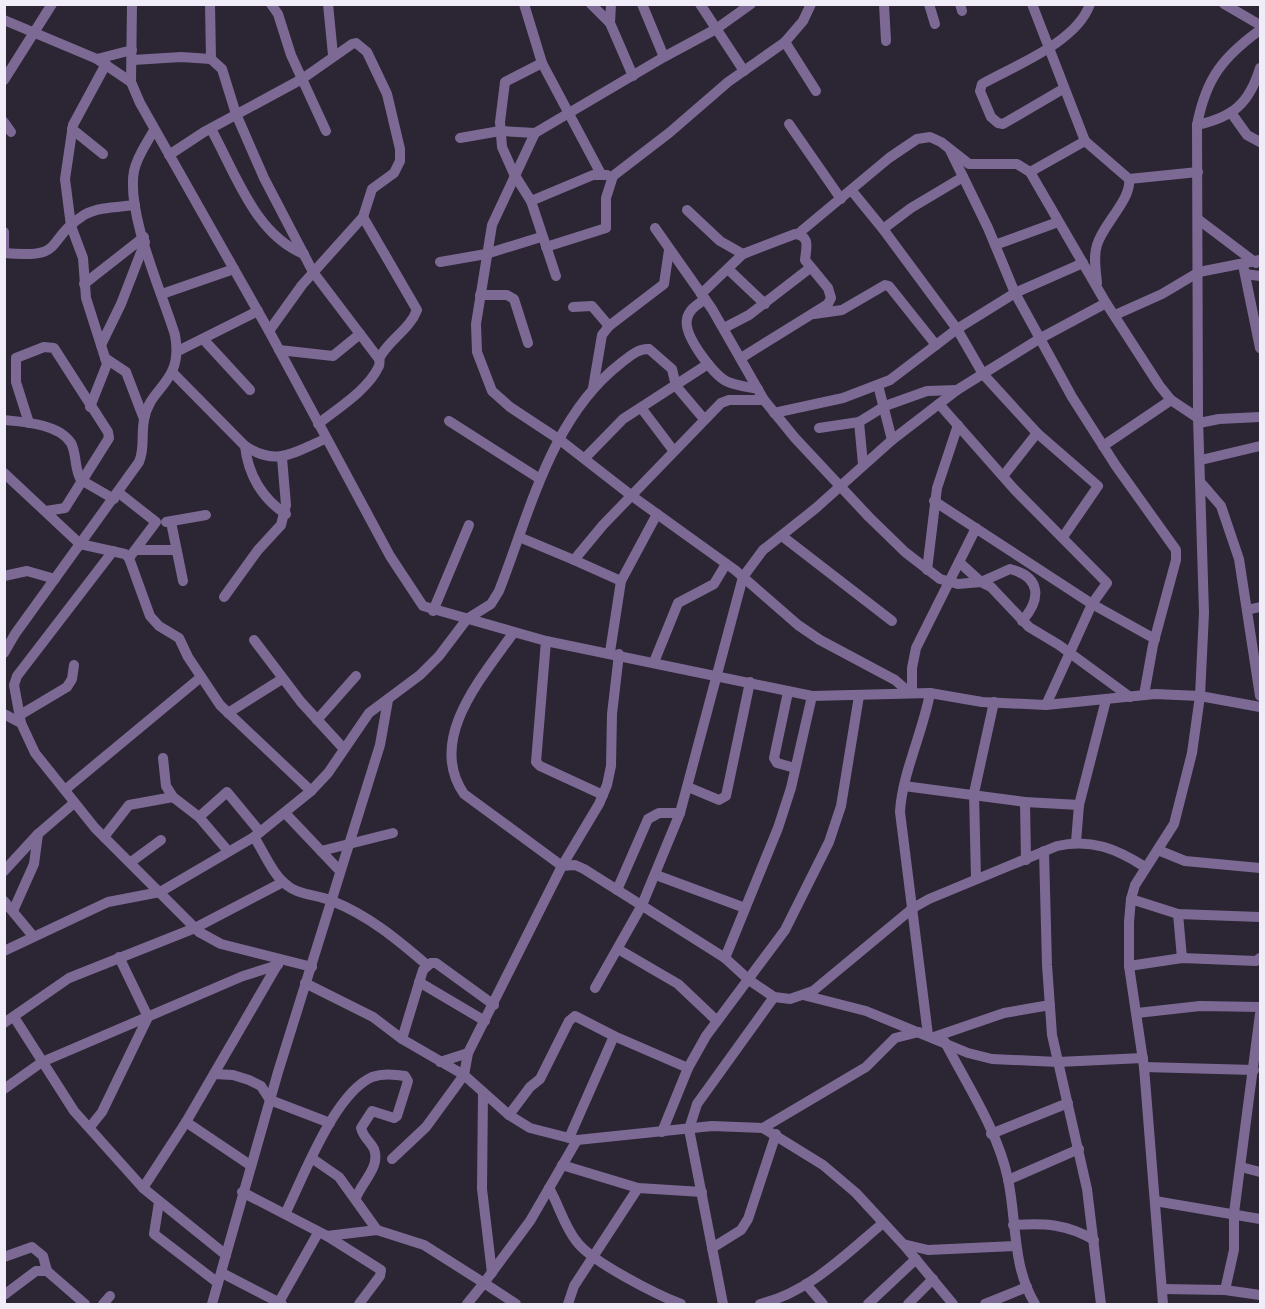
<svg xmlns="http://www.w3.org/2000/svg" width="1265" height="1309" font-family="'Titillium Web',sans-serif">
<style>
.lines{fill:none;stroke-linecap:round;stroke-linejoin:round}
.minor{stroke:#7c6a94;stroke-width:10}
</style>
<rect width="100%" height="100%" fill="#2b2534"/>
<g class="lines">
<g class="minor">
<path d="M132 4 131 82 140 103 269 331 390 556 423 606 546 641 812 696 930 693 982 702 1046 705 1155 694 1200 696 1260 707"/>
<path d="M210 4 211 59"/>
<path d="M271 4 278 14 291 55 326 131"/>
<path d="M328 4 333 55"/>
<path d="M524 4 542 63 601 174"/>
<path d="M591 4 610 23"/>
<path d="M611 4 610 23 633 76"/>
<path d="M642 4 664 57"/>
<path d="M700 4 744 71"/>
<path d="M751 4 716 29 664 57 535 133 492 225 476 324 477 352 492 391 510 407 560 440 632 496 735 570 798 625 820 640 895 680 910 693"/>
<path d="M884 4 886 41"/>
<path d="M929 4 935 24"/>
<path d="M960 4 962 11"/>
<path d="M1032 4 1085 141"/>
<path d="M1224 4 1260 25"/>
<path d="M4 20 97 59 131 82"/>
<path d="M785 42 816 91"/>
<path d="M97 59 132 50"/>
<path d="M133 60 181 57 211 59 222 69 236 114 264 178 313 272 379 359"/>
<path d="M542 63 505 82 500 122 502 147 514 174 531 201 556 276"/>
<path d="M4 80 52 4"/>
<path d="M1063 89 1003 124 998 123 991 117 980 91 982 84C1016 65 1077 42 1090 4"/>
<path d="M1232 114 1247 135 1260 142"/>
<path d="M4 122 11 132"/>
<path d="M789 124 841 199"/>
<path d="M1197 125C1233 117 1249 104 1260 68"/>
<path d="M72 129 103 154"/>
<path d="M211 129C235 172 255 235 304 254"/>
<path d="M460 138 500 131 535 133"/>
<path d="M950 150 988 228 1015 293 1072 397 1116 466 1176 550V560L1153 645 1144 695"/>
<path d="M169 155 204 132 302 79 352 44 356 43 367 52 387 94 400 149V161L394 173 372 189 363 217 302 285 269 331"/>
<path d="M1030 172 1085 141 1129 179C1132 199 1103 224 1097 245 1093 257 1096 271 1097 283"/>
<path d="M1129 179 1198 172"/>
<path d="M852 191 883 229 957 329 983 374 1037 433 1098 486 1063 537"/>
<path d="M531 201 593 175H607"/>
<path d="M687 210 720 241 743 254"/>
<path d="M1199 220 1256 263"/>
<path d="M655 228 712 309 764 400 795 438 869 517 905 552 940 579 958 584 981 582 991 587 1029 627 1059 645 1130 697"/>
<path d="M883 229 911 208 963 177"/>
<path d="M4 232V249"/>
<path d="M799 233 889 158 917 139 930 137 941 142 969 164H1017L1030 172 1106 303 1159 385 1171 400 1198 418"/>
<path d="M995 245 1058 222"/>
<path d="M546 247 606 228V198L613 176 669 133 728 82 785 42 803 21 811 4"/>
<path d="M4 253C68 259 43 241 84 215 97 207 119 207 135 205"/>
<path d="M440 262 486 254 541 237"/>
<path d="M1243 265 1260 348"/>
<path d="M729 270 765 304"/>
<path d="M1245 274 1260 276"/>
<path d="M84 284 144 237"/>
<path d="M162 294 234 269"/>
<path d="M701 294 743 254 795 234C811 236 806 248 805 260L828 288 831 298 828 304 741 358"/>
<path d="M480 295H507L514 299 528 343"/>
<path d="M705 299C697 305 689 309 687 319 683 335 713 374 726 381 736 386 748 387 758 389"/>
<path d="M573 307 592 306 609 326"/>
<path d="M814 314 842 310 885 285 889 286 936 345"/>
<path d="M1115 315 1162 294 1199 272 1260 260"/>
<path d="M724 328 749 315 810 268"/>
<path d="M204 340 250 390"/>
<path d="M101 345 121 304 145 242"/>
<path d="M279 350 333 356 360 334"/>
<path d="M178 351 258 311"/>
<path d="M105 358 126 372 144 419"/>
<path d="M173 373 245 446C276 467 295 452 325 439"/>
<path d="M878 385 892 440"/>
<path d="M593 388 602 335 609 326 664 284 669 250"/>
<path d="M939 404 1014 489 1107 583 1092 604 1046 705"/>
<path d="M90 407 107 364 86 298 83 258 71 226 65 179 73 125 106 64"/>
<path d="M642 409 673 450"/>
<path d="M774 413 843 398 890 380 957 329 1015 293 1083 263"/>
<path d="M4 420C25 422 59 424 71 443 77 454 74 469 81 480L114 499"/>
<path d="M449 421 540 479"/>
<path d="M859 422 863 464"/>
<path d="M29 423 16 382V358L44 347 54 348 108 432 109 438 65 508 46 511"/>
<path d="M1199 423 1219 419 1260 417"/>
<path d="M318 424C338 408 368 390 379 366 380 363 379 360 380 357 389 340 410 329 417 310L363 217"/>
<path d="M819 428 859 422 885 406 927 391 957 390"/>
<path d="M245 446C248 474 262 499 286 514"/>
<path d="M1103 446 1171 400"/>
<path d="M585 458 623 419 708 364"/>
<path d="M1201 460 1260 446"/>
<path d="M4 473 80 544 125 554 129 558 150 616 159 626 179 638 188 657 220 705 311 791"/>
<path d="M1004 475 1037 433"/>
<path d="M1202 484 1221 506 1239 559 1260 696"/>
<path d="M119 493 156 522 129 558"/>
<path d="M934 501 1092 604 1155 639"/>
<path d="M166 522 206 515"/>
<path d="M171 522 183 581"/>
<path d="M782 536 892 621"/>
<path d="M519 537 574 560 603 525 721 403 729 400H764"/>
<path d="M136 550H176"/>
<path d="M574 560 621 581 610 652"/>
<path d="M959 562 981 582 1010 569C1042 577 1041 600 1022 621"/>
<path d="M927 570 937 488 958 425"/>
<path d="M4 576 27 571 55 579"/>
<path d="M621 581 657 514"/>
<path d="M224 597 258 550 281 525 286 505 282 458"/>
<path d="M1247 610 1260 607"/>
<path d="M433 611 469 525"/>
<path d="M514 632C483 676 426 739 464 794L562 866 575 865 584 869 725 958 749 980 774 997 790 999 813 991 913 908 929 899 1057 846C1091 838 1117 849 1145 867"/>
<path d="M254 640 301 702 344 749"/>
<path d="M546 641 536 762 540 766 603 795"/>
<path d="M4 653 15 634 139 462C145 448 141 436 144 420 149 386 184 384 175 335 162 293 126 213 134 171 137 156 147 143 154 130"/>
<path d="M654 662 678 603 714 584 726 564"/>
<path d="M788 692 774 758 777 763 795 768"/>
<path d="M912 693V668L916 648 976 528"/>
<path d="M228 713 282 679"/>
<path d="M4 714 21 723 35 753 95 828 199 932 221 944 312 967"/>
<path d="M20 715 67 687 72 679 74 665"/>
<path d="M317 720 356 676"/>
<path d="M21 723 14 685 17 676 113 551"/>
<path d="M163 758 166 786 173 797 199 817 228 851"/>
<path d="M904 786 1025 802 1079 805"/>
<path d="M688 787 719 800 726 796 750 682"/>
<path d="M66 789 201 677"/>
<path d="M1025 802 1026 860"/>
<path d="M285 813 340 871"/>
<path d="M199 817 227 792 260 832"/>
<path d="M104 837 129 805 173 797"/>
<path d="M254 837C264 852 273 876 288 886 299 895 318 895 332 901 368 915 398 940 427 965"/>
<path d="M1076 842 1079 805 1106 700"/>
<path d="M1158 850 1185 861 1260 868"/>
<path d="M321 851 393 833"/>
<path d="M1044 851 1047 965 1052 1035 1087 1189 1101 1304"/>
<path d="M131 862 161 840"/>
<path d="M4 871 38 834 74 803"/>
<path d="M656 875 745 908"/>
<path d="M976 879 974 793 994 702"/>
<path d="M617 890 648 819 659 813H680"/>
<path d="M1131 899 1178 914 1260 917"/>
<path d="M4 901 33 936"/>
<path d="M13 911 34 864 38 834"/>
<path d="M1178 914 1182 958"/>
<path d="M618 949 678 984 717 1021"/>
<path d="M4 951 108 902 160 892 254 837 311 791 328 773 369 713 420 675 439 656 467 619 491 604 499 591C530 512 551 417 621 363 629 357 638 348 649 349L672 369 676 386 704 419"/>
<path d="M725 958 778 828 791 788 812 696"/>
<path d="M1129 966 1182 958 1256 961 1260 958"/>
<path d="M419 982 485 1021"/>
<path d="M305 983 373 1017 402 1039 464 1075 509 1115 530 1128 577 1140 712 1126 763 1128 823 1165 856 1193 903 1244 928 1250 1015 1246"/>
<path d="M595 988 642 905 680 813 743 577 763 550 816 508 892 440 957 390 1039 339 1106 303"/>
<path d="M803 995 866 1011 968 1053 992 1059 1058 1062 1143 1058"/>
<path d="M1137 1013 1200 1006 1260 1007"/>
<path d="M14 1017 74 1111 143 1188 226 1255"/>
<path d="M4 1023 69 978 195 928 283 882"/>
<path d="M928 1035 900 812C902 774 923 732 930 693"/>
<path d="M934 1037 1004 1013 1050 1005"/>
<path d="M402 1039 423 970 431 963H436L494 1005"/>
<path d="M945 1042C967 1085 998 1131 1008 1179 1017 1222 1012 1266 1035 1304"/>
<path d="M440 1062 468 1053"/>
<path d="M1144 1067 1254 1070"/>
<path d="M214 1074 233 1075 249 1080 261 1086 270 1100 330 1123"/>
<path d="M4 1089 42 1062 243 976 278 965"/>
<path d="M483 1093 482 1189 492 1273"/>
<path d="M509 1115 530 1087 540 1079 569 1021 575 1016 614 1036 688 1068"/>
<path d="M186 1122 250 1165"/>
<path d="M90 1127 102 1112 148 1017 119 957"/>
<path d="M763 1128 866 1067 895 1038 919 1032"/>
<path d="M662 1132 688 1068 706 1036 785 930 829 842 841 806 859 696"/>
<path d="M991 1134 1068 1103"/>
<path d="M569 1138 614 1036"/>
<path d="M313 1159 339 1177 377 1230"/>
<path d="M392 1159 426 1127 464 1075 468 1053 562 866 599 804 607 785 611 766 612 714 619 654"/>
<path d="M562 1165 638 1188 702 1192"/>
<path d="M1241 1167 1260 1172"/>
<path d="M1008 1180 1079 1149"/>
<path d="M143 1188 186 1122 279 962"/>
<path d="M549 1188C559 1205 564 1226 577 1242 592 1262 657 1295 681 1304"/>
<path d="M242 1192 327 1236 377 1230 424 1245 484 1283 530 1221 577 1140"/>
<path d="M1155 1201 1260 1219"/>
<path d="M159 1202 154 1234 218 1283"/>
<path d="M285 1214C304 1176 334 1094 372 1077 383 1073 394 1074 405 1076L408 1081 397 1116 394 1118 372 1111 361 1128C363 1137 370 1141 374 1149 381 1167 361 1183 356 1198"/>
<path d="M1013 1225C1045 1223 1067 1224 1094 1240"/>
<path d="M327 1236 381 1270 380 1276 359 1304"/>
<path d="M904 1245 953 1304"/>
<path d="M712 1248 741 1230 748 1219 776 1134"/>
<path d="M4 1257 32 1247 43 1256 47 1271"/>
<path d="M222 1273 282 1304"/>
<path d="M806 1284 823 1304"/>
<path d="M1162 1289 1225 1290 1234 1250V1213L1260 1014"/>
<path d="M1225 1290 1260 1295"/>
<path d="M4 1295 36 1271H47L85 1304"/>
<path d="M279 1302 318 1233"/>
<path d="M103 1304 110 1296"/>
<path d="M212 1304 278 1072 380 745 388 700"/>
<path d="M467 1304 484 1283 516 1304"/>
<path d="M568 1304 574 1286 638 1188"/>
<path d="M723 1304 689 1129 697 1104 774 997"/>
<path d="M760 1304C808 1293 846 1254 883 1223"/>
<path d="M868 1304 916 1259"/>
<path d="M908 1304 933 1279"/>
<path d="M985 1304 1027 1287"/>
<path d="M1163 1304 1144 1067 1129 966V922L1131 899 1135 885 1174 824 1192 753 1200 696 1204 613 1198 418 1197 125C1206 78 1223 57 1260 30"/>
</g>
</g>
<rect width="1265" height="1309" fill="none" stroke="#f1edf8" stroke-width="12"/>
</svg>
